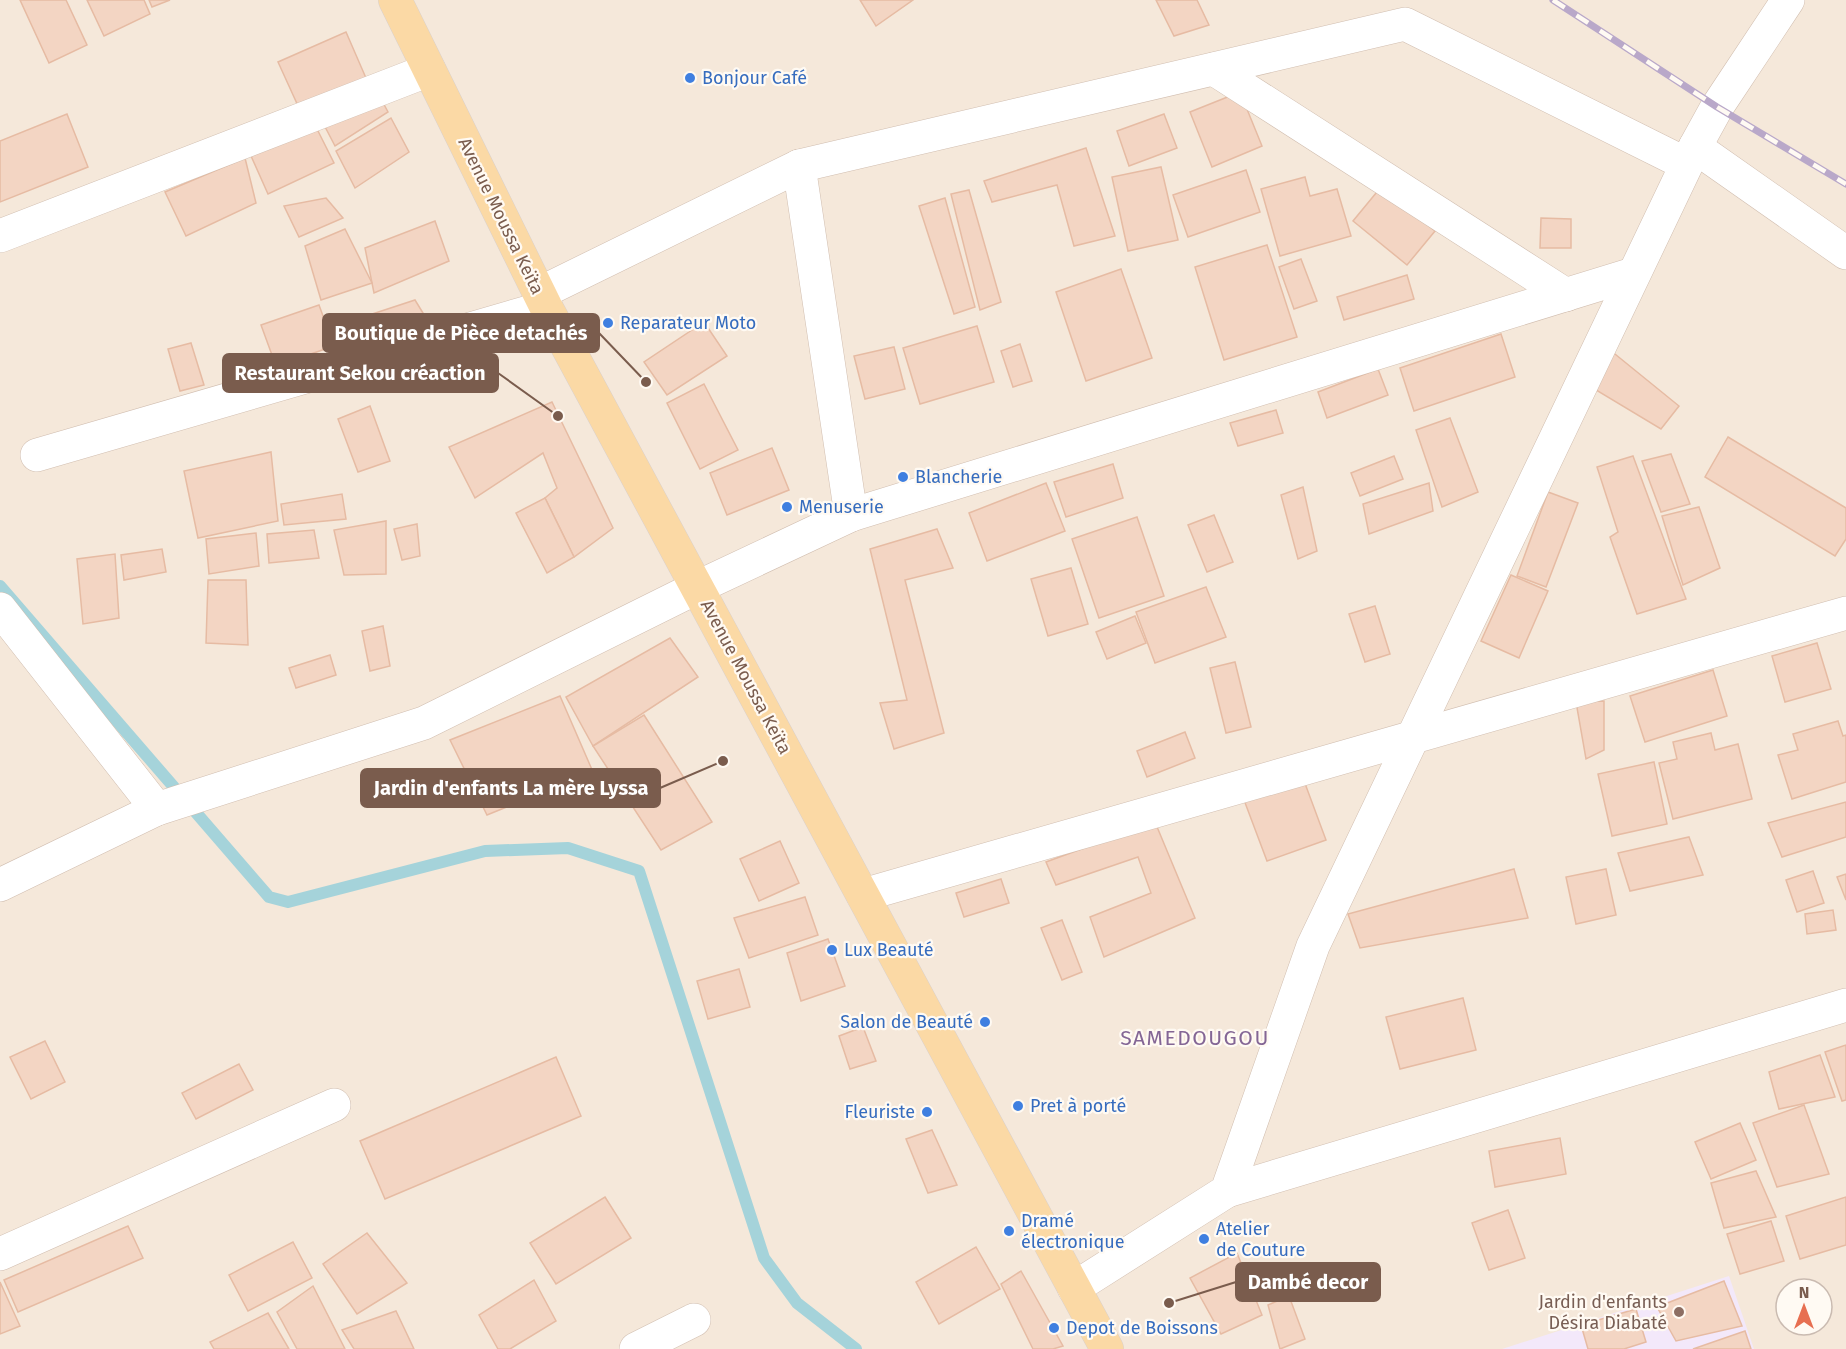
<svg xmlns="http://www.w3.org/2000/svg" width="1846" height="1349" font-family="'Fira Sans',sans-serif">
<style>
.residential{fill:#f5e8da;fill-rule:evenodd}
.education{fill:#f3e8fa}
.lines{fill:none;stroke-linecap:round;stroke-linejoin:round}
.stream{stroke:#a5d3da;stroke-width:12}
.building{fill:#f3d5c3;stroke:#e6bba3;stroke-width:1.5}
.street-casing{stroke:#d1beb0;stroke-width:34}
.primary-casing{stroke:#dad1cd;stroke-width:34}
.street{stroke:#fff;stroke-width:33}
.primary{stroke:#fbd9a5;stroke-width:33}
.rail-casing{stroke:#b9a8c9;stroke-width:7}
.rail{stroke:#fffaf3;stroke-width:4.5;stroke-dasharray:14;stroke-linecap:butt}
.shop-dot{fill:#3f7fe0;stroke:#fffaf3;stroke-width:2}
.education-dot{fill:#8d6e63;stroke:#fffaf3;stroke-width:2}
.labels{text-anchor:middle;stroke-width:4.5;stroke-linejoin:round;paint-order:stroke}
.shop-label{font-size:18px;fill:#366cbe;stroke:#fffaf3;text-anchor:start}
.street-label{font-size:18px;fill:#7a5c4d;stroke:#fffaf3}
.education-label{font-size:18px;fill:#785e54;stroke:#fffaf3;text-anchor:end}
.quarter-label{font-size:21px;letter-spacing:1.5px;fill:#846695;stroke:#fffaf3}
.leader{fill:none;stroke:#7a5c4d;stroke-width:2}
.callout-dot{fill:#7a5c4d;stroke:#fffaf3;stroke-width:2}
.callout{fill:#7a5c4d;stroke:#7a5c4d;stroke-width:2}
.callout-label{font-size:20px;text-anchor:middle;font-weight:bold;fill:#fff}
</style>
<rect width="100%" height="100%" fill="#fdf6ec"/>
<path class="residential" d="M0 0H1846V1349H0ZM1786 1289H1822V1325H1786Z"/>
<path class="education" d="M1729 1276 1754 1349H1502Z"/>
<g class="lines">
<path class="stream" d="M0 586 269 897 288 902 485 851 568 848 639 871 764 1258 797 1303 856 1349"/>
</g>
<g class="building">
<path d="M20 0H66L87 45 49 63Z"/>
<path d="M87 0H144L150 14 104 36Z"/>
<path d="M149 0H170L152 7Z"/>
<path d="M860 0H913L876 26Z"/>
<path d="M1156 0H1197L1209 25 1174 36Z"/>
<path d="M346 32 366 78 299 108 278 62Z"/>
<path d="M1240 92 1262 146 1212 167 1190 112Z"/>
<path d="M380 97 388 112 335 146 322 121Z"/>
<path d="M67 114 88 167 0 202V141Z"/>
<path d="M1164 114 1177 148 1129 166 1117 131Z"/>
<path d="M391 118 409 152 355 188 336 151Z"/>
<path d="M317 129 334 163 268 194 251 156Z"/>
<path d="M1086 148 1115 236 1074 246 1057 185 992 202 984 181Z"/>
<path d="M245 158 256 203 186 236 165 192Z"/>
<path d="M1161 167 1178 240 1128 251 1112 177Z"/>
<path d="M1246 170 1260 212 1188 237 1173 195Z"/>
<path d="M1305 177 1310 196 1337 189 1351 236 1280 256 1261 189Z"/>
<path d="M1381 187 1435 231 1407 265 1353 221Z"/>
<path d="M969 190 1001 302 980 310 951 194Z"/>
<path d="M326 198 343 218 299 237 284 206Z"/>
<path d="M945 198 975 307 954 314 919 206Z"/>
<path d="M1541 218 1571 219V248H1540Z"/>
<path d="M435 221 449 261 374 293 365 248Z"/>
<path d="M345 229 372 283 321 300 305 246Z"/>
<path d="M1267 245 1297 337 1224 360 1195 267Z"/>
<path d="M1301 259 1317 301 1294 309 1279 267Z"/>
<path d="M1121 269 1152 358 1086 381 1056 292Z"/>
<path d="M1407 275 1414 299 1344 320 1337 297Z"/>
<path d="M415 300 431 326 362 343 354 320Z"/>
<path d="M319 305 334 346 276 366 261 325Z"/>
<path d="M704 322 727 356 667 395 644 362Z"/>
<path d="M977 326 994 382 920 404 903 348Z"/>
<path d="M1501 334 1515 377 1414 411 1400 368Z"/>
<path d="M191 343 204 385 180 391 168 349Z"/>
<path d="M1020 344 1032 381 1013 387 1001 351Z"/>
<path d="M894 347 905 389 865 399 854 356Z"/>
<path d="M1610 350 1679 406 1661 429 1596 390Z"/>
<path d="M1378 369 1388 395 1327 418 1318 392Z"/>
<path d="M704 384 738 450 700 469 667 403Z"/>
<path d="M552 402 613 528 574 557 545 498 557 488 543 453 475 498 449 447Z"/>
<path d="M370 406 390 461 358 472 338 419Z"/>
<path d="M1276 410 1283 433 1238 446 1230 423Z"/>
<path d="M1450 418 1478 492 1442 507 1416 430Z"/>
<path d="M1728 437 1846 508V539L1835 556 1705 477Z"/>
<path d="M772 448 789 490 727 515 710 473Z"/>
<path d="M271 452 278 521 198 538 184 471Z"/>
<path d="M1671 454 1690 504 1661 512 1642 461Z"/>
<path d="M1394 456 1403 479 1360 496 1351 473Z"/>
<path d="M1633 456 1686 599 1637 614 1610 537 1618 532 1597 467Z"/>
<path d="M1113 464 1123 498 1066 517 1054 482Z"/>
<path d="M1046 483 1065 531 987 561 969 513Z"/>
<path d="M1429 483 1433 511 1369 534 1363 504Z"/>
<path d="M1303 487 1317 551 1298 559 1281 495Z"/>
<path d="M1548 492 1578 503 1546 587 1517 576Z"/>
<path d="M342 494 346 519 284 525 281 504Z"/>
<path d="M545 498 574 557 547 573 516 513Z"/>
<path d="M1699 507 1720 568 1683 585 1662 516Z"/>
<path d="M1214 515 1233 562 1207 572 1188 525Z"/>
<path d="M1137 517 1164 596 1099 618 1072 539Z"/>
<path d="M386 521V574L344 575 334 530Z"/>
<path d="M417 524 420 556 402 560 394 529Z"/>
<path d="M937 529 953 568 905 580 944 733 894 749 880 703 907 700 870 549Z"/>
<path d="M314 530 319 558 269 563 267 534Z"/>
<path d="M256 533 259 566 209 574 206 539Z"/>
<path d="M162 549 166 572 124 580 121 555Z"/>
<path d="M115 554 119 618 83 624 77 559Z"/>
<path d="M1071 568 1088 624 1048 636 1031 579Z"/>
<path d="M1511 575 1548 591 1519 658 1481 641Z"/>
<path d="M208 580H246L248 645 206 643Z"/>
<path d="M1206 587 1226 637 1155 663 1136 612Z"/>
<path d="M1375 606 1390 654 1365 662 1349 614Z"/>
<path d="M1135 616 1146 643 1107 659 1096 632Z"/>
<path d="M383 626 390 666 370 671 362 631Z"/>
<path d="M670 638 698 677 593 746 566 697Z"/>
<path d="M1817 643 1831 689 1785 702 1772 656Z"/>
<path d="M330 655 336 675 296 688 289 668Z"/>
<path d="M1235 662 1251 727 1226 733 1210 668Z"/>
<path d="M1713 670 1727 716 1645 742 1630 696Z"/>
<path d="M560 696 593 772 487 815 450 740Z"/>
<path d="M1604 701V750L1586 759 1576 702Z"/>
<path d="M644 715 712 822 661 850 593 746Z"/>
<path d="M1838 721 1843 736 1846 735V782L1792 799 1778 755 1798 750 1793 734Z"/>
<path d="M1185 732 1195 758 1147 777 1137 751Z"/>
<path d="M1711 733 1715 750 1738 744 1752 799 1673 819 1659 763 1677 759 1673 742Z"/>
<path d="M1654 762 1667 824 1612 836 1598 774Z"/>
<path d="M1300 770 1326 840 1267 861 1241 792Z"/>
<path d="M1846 802V837L1782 857 1768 823Z"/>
<path d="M1155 822 1195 918 1104 957 1090 917 1151 893 1138 857 1056 885 1046 862Z"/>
<path d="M1689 837 1703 875 1630 891 1618 853Z"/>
<path d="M780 841 799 883 759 901 740 859Z"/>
<path d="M1514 869 1528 918 1360 948 1348 914Z"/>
<path d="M1606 869 1616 915 1576 924 1566 877Z"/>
<path d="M1813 871 1824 903 1797 912 1786 880Z"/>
<path d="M1846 874V900L1837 877Z"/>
<path d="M1001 879 1009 903 964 917 956 893Z"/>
<path d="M805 897 818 935 749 958 734 918Z"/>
<path d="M1833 910 1836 930 1807 934 1805 914Z"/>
<path d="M1062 920 1082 972 1062 980 1041 928Z"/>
<path d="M828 939 845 986 801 1001 787 953Z"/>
<path d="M739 969 750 1007 708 1019 697 981Z"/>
<path d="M1463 998 1476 1050 1400 1069 1386 1017Z"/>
<path d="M863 1027 876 1061 850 1069 839 1036Z"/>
<path d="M45 1041 65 1082 31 1099 10 1057Z"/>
<path d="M1846 1045V1100L1842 1101 1825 1052Z"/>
<path d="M1820 1055 1835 1097 1779 1109 1769 1072Z"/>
<path d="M556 1057 581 1116 385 1199 360 1141Z"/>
<path d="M239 1064 253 1090 196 1119 182 1093Z"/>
<path d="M1804 1105 1829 1174 1777 1187 1753 1123Z"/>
<path d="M1740 1123 1756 1160 1711 1179 1695 1142Z"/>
<path d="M932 1130 957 1185 928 1193 906 1139Z"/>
<path d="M1560 1138 1566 1174 1495 1187 1489 1151Z"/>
<path d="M1756 1171 1776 1217 1724 1228 1711 1183Z"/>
<path d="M605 1197 631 1238 556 1284 530 1243Z"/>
<path d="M1846 1197V1245L1800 1259 1786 1216Z"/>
<path d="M1508 1210 1525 1258 1489 1270 1472 1223Z"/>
<path d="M1771 1221 1784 1261 1740 1274 1727 1234Z"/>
<path d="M128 1226 143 1258 18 1312 4 1280Z"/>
<path d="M367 1233 407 1283 357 1314 323 1264Z"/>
<path d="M293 1242 312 1278 248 1311 229 1275Z"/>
<path d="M976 1247 1000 1289 939 1324 916 1282Z"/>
<path d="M1237 1253 1262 1315 1221 1334 1190 1278Z"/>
<path d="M1021 1271 1063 1346 1053 1349H1033L1001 1284Z"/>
<path d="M534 1280 556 1321 510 1349H498L479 1315Z"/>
<path d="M1724 1281 1742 1326 1676 1341 1657 1307Z"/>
<path d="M0 1282 20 1326 0 1334Z"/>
<path d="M313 1286 345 1349H297L277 1312Z"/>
<path d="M1289 1296 1305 1339 1280 1349 1268 1305Z"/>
<path d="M1636 1309 1646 1342 1624 1349H1588L1581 1325Z"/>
<path d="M396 1311 414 1349H354L342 1330Z"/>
<path d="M268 1313 289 1349H214L210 1342Z"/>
<path d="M1745 1331 1751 1349H1693Z"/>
</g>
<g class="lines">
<g class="street-casing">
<g id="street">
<path d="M1214 69 1566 295"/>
<path d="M1695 147 1846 253"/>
<path d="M799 166 851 515"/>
<path d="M0 236 429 70"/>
<path d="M540 293 799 166 1405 24 1686 164"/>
<path d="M37 455 546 307"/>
<path d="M0 609 157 809"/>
<path d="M0 885 157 809 424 723 698 587 851 515 1633 274"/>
<path d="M863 895 1846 613"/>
<path d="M1227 1191 1846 1005"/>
<path d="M0 1254 334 1105"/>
<path d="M1074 1288 1227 1191 1313 946 1695 147 1717 107 1788 0"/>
<path d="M636 1349 694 1320"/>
</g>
</g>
<g class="primary-casing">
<path id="primary" d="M395 0 546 307 1107 1349"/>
</g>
<use href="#street" class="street"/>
<use href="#primary" class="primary"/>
<g class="rail-casing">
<path id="rail" d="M1553 0 1717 107 1846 184"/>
</g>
<use href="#rail" class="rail"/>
</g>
<g class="shop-dot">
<circle cx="690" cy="78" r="6"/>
<circle cx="608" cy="323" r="6"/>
<circle cx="903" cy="477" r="6"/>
<circle cx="787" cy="507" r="6"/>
<circle cx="832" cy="950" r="6"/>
<circle cx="985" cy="1022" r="6"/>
<circle cx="1018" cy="1106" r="6"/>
<circle cx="927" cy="1112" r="6"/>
<circle cx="1009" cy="1231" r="6"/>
<circle cx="1204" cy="1239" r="6"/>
<circle cx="1054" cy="1328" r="6"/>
</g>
<circle class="education-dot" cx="1679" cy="1312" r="6"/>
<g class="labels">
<g class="shop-label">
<text x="702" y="84">Bonjour Café</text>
<text x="620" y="329">Reparateur Moto</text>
<text x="915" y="483">Blancherie</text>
<text x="799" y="513">Menuserie</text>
<text x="844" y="956">Lux Beauté</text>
<text x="973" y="1028" text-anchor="end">Salon de Beauté</text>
<text x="1030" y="1112">Pret à porté</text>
<text x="915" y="1118" text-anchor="end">Fleuriste</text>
<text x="1021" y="1227">Dramé<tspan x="1021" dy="21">électronique</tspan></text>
<text x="1216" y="1235">Atelier<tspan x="1216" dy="21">de Couture</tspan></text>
<text x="1066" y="1334">Depot de Boissons</text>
</g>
<g class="street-label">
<text transform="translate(501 216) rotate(64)" y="6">Avenue Moussa Keïta</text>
<text transform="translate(746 677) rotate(62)" y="6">Avenue Moussa Keïta</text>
</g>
<g class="education-label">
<text x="1667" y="1308">Jardin d'enfants<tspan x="1667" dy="21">Désira Diabaté</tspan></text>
</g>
<g class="quarter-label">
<text x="1195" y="1045">SAMEDOUGOU</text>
</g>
</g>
<path class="leader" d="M646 382L599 333M558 416L498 373M723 761L660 788M1169 1303L1236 1282"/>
<g class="callout-dot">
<circle cx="646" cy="382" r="6"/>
<circle cx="558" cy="416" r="6"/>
<circle cx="723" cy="761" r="6"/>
<circle cx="1169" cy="1303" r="6"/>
</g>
<g class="callout">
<rect x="323" y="314" width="276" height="38" rx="6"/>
<rect x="223" y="354" width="275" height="38" rx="6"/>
<rect x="361" y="769" width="299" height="38" rx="6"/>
<rect x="1236" y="1263" width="144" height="38" rx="6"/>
</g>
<g class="callout-label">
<text x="461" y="340">Boutique de Pièce detachés</text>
<text x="360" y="380">Restaurant Sekou créaction</text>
<text x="511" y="795">Jardin d'enfants La mère Lyssa</text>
<text x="1308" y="1289">Dambé decor</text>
</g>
<g transform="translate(1804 1307)"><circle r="28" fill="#fffaf3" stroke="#cabbb1" stroke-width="1.5"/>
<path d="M0-4.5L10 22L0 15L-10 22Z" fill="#e76f51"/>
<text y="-9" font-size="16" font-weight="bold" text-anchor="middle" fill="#7a5c4d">N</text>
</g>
</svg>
